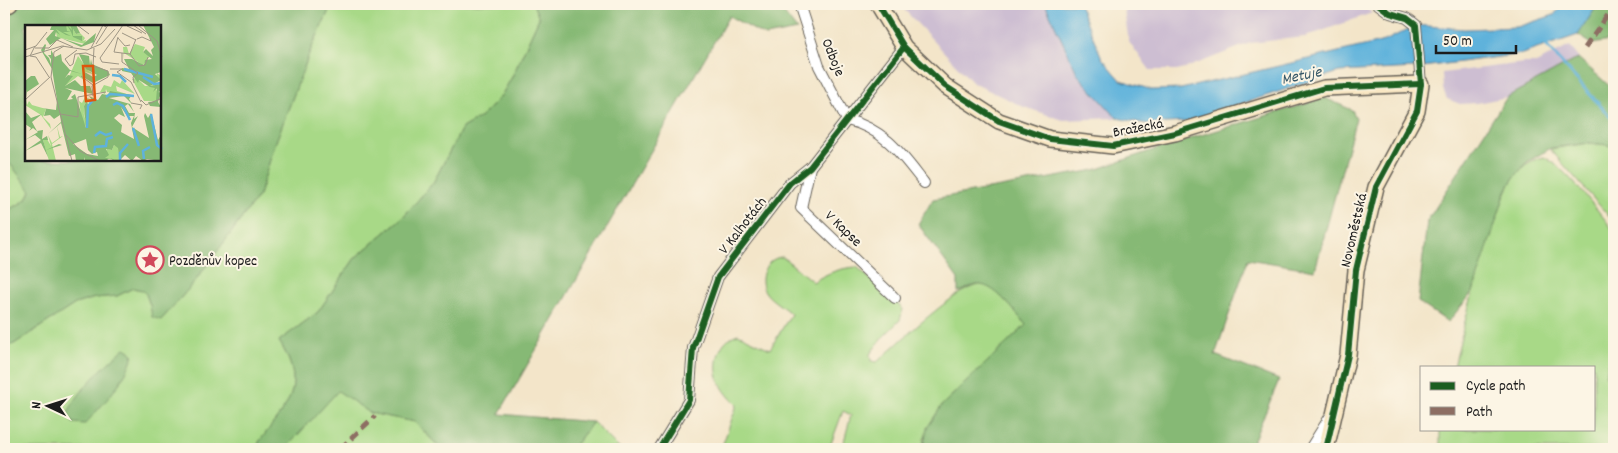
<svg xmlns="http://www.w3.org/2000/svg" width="1618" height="453" font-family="Dekko,sans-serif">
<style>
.industrial{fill:#cdbed2}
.green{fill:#a8d987;stroke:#627a52}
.forest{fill:#86b974;stroke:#516a48;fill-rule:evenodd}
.water{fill:#5fb2db;stroke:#3e677c}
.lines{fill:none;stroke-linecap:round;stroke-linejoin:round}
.stream{stroke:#5fb2db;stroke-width:3}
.street-casing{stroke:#676259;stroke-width:12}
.secondary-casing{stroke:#676259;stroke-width:18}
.street{stroke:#fff;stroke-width:10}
.secondary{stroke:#f9e7c3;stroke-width:15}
.quiet{stroke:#8d6e63;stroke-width:5;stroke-dasharray:10 5;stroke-linecap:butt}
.cycleway-casing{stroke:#fcf5e5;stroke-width:9}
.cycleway{stroke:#1b5e20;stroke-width:6}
.labels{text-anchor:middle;stroke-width:4;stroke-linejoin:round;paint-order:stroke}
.street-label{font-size:15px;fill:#1c1c1c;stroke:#fcf5e5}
.poi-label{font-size:15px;fill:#1c1c1c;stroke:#fcf5e5;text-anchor:start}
.water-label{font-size:16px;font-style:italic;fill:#375868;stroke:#fcf5e5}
.inset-river{fill:none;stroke:#5fb2db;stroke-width:2.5}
.inset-road{fill:none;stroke:#9d9584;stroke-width:1}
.view{fill:#de560d;fill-opacity:0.15;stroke:#de560d;stroke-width:2.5}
.inset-edge{fill:none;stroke:#1c1c1c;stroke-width:2.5}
</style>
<rect width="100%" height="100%" fill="#fcf5e5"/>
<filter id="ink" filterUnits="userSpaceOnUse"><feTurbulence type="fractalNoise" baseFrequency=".02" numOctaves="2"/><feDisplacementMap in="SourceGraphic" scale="10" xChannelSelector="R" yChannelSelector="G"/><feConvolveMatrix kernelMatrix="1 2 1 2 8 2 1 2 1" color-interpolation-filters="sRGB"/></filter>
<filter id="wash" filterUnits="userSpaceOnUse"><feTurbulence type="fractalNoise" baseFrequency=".0096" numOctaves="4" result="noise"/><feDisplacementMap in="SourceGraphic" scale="20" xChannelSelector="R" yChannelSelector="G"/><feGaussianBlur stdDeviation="1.12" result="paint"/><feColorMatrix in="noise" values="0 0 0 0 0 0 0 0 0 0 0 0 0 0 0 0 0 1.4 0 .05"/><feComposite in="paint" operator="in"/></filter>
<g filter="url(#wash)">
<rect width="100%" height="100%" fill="#f3e5c9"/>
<g class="industrial">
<path d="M899 4H1045L1078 75 1117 118 1063 120 1024 107 973 83Z"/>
<path d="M1123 4H1363L1372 13 1305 37 1250 43 1181 70H1150L1129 42Z"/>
<path d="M1570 46 1579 58 1507 97 1477 103 1460 104 1447 99 1443 89 1442 73 1524 63H1536Z"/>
</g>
<g class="green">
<path d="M332 4H533L539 18 512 77 501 96 481 117 462 128 433 183 403 217 355 258 318 312 279 341C308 389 288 403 259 442L257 449H4V347L14 344 75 304 95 298 117 296 133 288 142 290 146 294 150 305 161 320 193 284 259 195 275 144 311 49Z"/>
<path d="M1589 143 1608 145 1614 148V222L1550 149Z"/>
<path d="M1544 157C1565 167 1599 212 1614 231V357L1609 363 1606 375H1614V449H1440V429H1594V367H1454C1465 318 1478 271 1495 224 1501 206 1506 187 1518 172 1524 164 1534 159 1544 157Z"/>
<path d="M4 159 12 166 31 190C27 203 14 207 4 211Z"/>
<path d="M783 257 813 282C827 273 840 268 857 267L903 309 900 320 883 337 870 354 871 361 877 362C896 346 963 279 985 285 998 289 1017 314 1026 325L942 405 924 438 923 449H842L851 415 843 411 829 449H721L737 405C722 390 713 377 718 356 722 344 726 338 738 334L770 349 791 314C784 307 772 301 766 293 756 279 766 257 783 257Z"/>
<path d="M338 390 370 413 415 422 441 449H284Z"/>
<path d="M593 422 620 449H572Z"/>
</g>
<g class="forest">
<path d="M4 4H332L311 49 275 144 259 195 193 284 161 320 152 317 150 305 146 294 142 290 133 288 117 296 95 298 75 304 14 344 4 347V211C14 207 27 203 31 191L12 166 4 159ZM26 26H160V160H26Z"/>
<path d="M533 4H777L797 30 765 36 729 16 499 414 593 422 572 449H441L415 422 370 413 338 391 285 449H257L259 442C288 403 308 388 279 341L318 312 355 258 403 217 433 183 462 128 481 117 501 96 512 77 539 18Z"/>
<path d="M1598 4H1614V37L1610 41 1592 44 1578 35Z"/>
<path d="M1578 58 1614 90V148L1608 145 1589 143 1551 148 1527 162 1513 179 1506 191 1473 292 1448 322 1418 302 1427 221 1507 97Z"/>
<path d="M1325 98 1352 110 1356 118 1315 270 1248 259 1215 355 1279 380 1250 449H923L927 428 942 405 1026 325C1015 312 994 282 976 285 969 286 965 291 958 292V279L918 224 933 199 1095 170 1168 145Z"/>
<path d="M125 348 130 351 133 355C126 381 103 404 85 424L73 423 67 414C81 387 102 368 125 348Z"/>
<path d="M1614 357V375H1605L1609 363Z"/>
</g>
<path class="water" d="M1045 4H1079L1102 58 1121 80 1152 90 1181 89 1385 41 1416 25 1464 29 1517 27 1554 15 1563 4H1598L1578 35 1522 54 1415 68 1339 72 1186 122 1147 124 1117 118 1078 75Z"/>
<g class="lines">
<path class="stream" d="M1544 43 1614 121"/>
</g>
</g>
<g filter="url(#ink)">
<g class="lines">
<g class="street-casing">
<g id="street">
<path d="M799 4 819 66 847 120C885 129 902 155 924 183"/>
<path d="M1378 4 1390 13 1407 18 1416 25 1421 84"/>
<path d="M810 167 801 208 895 298"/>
<path d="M659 449 689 400 693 348 718 277 790 183 810 167 904 47"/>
<path d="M1310 449 1330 417"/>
</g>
</g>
<g class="secondary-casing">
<g id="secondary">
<path d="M878 4 904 47 945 86 999 121 1050 139 1113 146 1175 133 1324 88 1421 84 1417 111 1376 187 1356 270 1348 355 1326 449"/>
<path d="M4 7 10 4"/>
</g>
</g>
<use href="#street" class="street"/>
<use href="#secondary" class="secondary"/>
<g class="quiet">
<path d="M1585 48 1614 6"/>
<path d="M340 449 375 416"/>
</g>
<g class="cycleway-casing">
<g id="cycleway">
<path d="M878 4 904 47 945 86 999 121 1050 139 1113 146 1175 133 1324 88 1421 84"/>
<path d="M659 449 689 400 693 348 718 277 790 183 810 167 904 47"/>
<path d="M1326 449 1348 355 1356 270 1376 187 1417 111 1421 84 1416 25 1407 18 1390 13 1378 4"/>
</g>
</g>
<use href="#cycleway" class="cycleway"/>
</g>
</g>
<defs>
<g id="sight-ring" transform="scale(1.4375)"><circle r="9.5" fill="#fcf5e5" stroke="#d1495b" stroke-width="1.5"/><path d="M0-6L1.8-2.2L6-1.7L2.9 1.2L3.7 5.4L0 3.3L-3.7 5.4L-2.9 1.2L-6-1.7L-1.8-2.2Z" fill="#d1495b"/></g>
</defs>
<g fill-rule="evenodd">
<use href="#sight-ring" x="150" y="260"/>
</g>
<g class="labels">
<g class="street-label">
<text transform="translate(834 57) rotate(68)" y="5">Odboje</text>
<text transform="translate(1138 127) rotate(-11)" y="5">Bražecká</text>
<text transform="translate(742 225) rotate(-52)" y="5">V Kalhotách</text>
<text transform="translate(844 228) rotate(44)" y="5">V Kapse</text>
<text transform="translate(1353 230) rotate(-77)" y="5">Novoměstská</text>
</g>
<g class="poi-label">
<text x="169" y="265">Pozděnův kopec</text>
</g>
<g class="water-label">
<text transform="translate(1301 74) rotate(-12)" y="6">Metuje</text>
</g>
</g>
<g transform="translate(25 25)">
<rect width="136" height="136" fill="#f3e5c9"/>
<path d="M41 0H46L51 9 55 8 60 13 58 16 61 15 60 19 32 12 30 3 40 7ZM110 19 120 22 118 27 125 31 118 40 99 28V34L98 22H102L104 29ZM53 31 64 46 71 50 60 47 59 55 53 51 40 61ZM132 48 136 51 137 58 131 65 136 68 131 76H119L107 54 112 53 120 61 131 60 136 55 131 52ZM89 55 95 59 97 55 110 69 91 61 92 66 105 70 82 67 81 64 80 69 75 67 79 60 86 62ZM60 72 67 75 65 80 62 75 59 81 60 92 58 86 63 104 57 96 54 76 57 78ZM1 75 2 80 4 76 7 80 21 84 18 92 25 99 26 104 16 90 0 80ZM69 78 73 86 67 104 63 100 64 81 66 83ZM32 101 35 112 38 111 27 119 31 136H24L18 115 22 114 26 121 23 110 27 118 34 113ZM89 120 93 122 94 136 80 133 82 124 87 125Z" fill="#a8d987"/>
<path d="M27 0H41L42 6 46 7 42 0 47 5 45 0H51L55 8 51 9 48 4V11H57V16L48 12 46 7H38L46 11 41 10 31 4 35 10 31 7 30 11 57 20 71 8 69 17 56 22 36 13 25 20 21 14 29 5H25ZM118 0H136V47L130 49 136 55 125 61 136 59V66L133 67 136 68 133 77 136 82 125 81 123 77 131 76 132 63 128 67 130 63 125 62 114 55 113 58 106 48 97 46V43L104 44 99 34H107L119 40 120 35 127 34 118 27 121 24 128 31 126 25 129 22ZM20 19 21 20 19 28 24 33 26 39V34L23 30H26V25L30 32 36 29 37 36 45 45 57 49 45 46 40 53 43 50 48 51 40 61 50 55 56 61H65L68 69 40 63 47 66 42 75 48 74 46 72 50 69 61 103 59 81 62 75 63 80 67 75 64 71 73 75 77 69 83 70 85 66 107 70 104 74 107 79 99 71 84 73 105 79 109 87 103 79 100 81 104 88H110L109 94 113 91 107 102 124 113 119 91 120 88 123 93 126 88 133 115 136 110V136L122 134 118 136 111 131 107 136 100 130 94 136 93 123 89 120 87 125 81 124 84 130 80 133H85L88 134 90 136 85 133 82 134 85 136H60V132L59 136H51L50 129 44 131 36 98 23 109 36 97 35 90 29 94 25 90 19 91 21 84 17 83 31 85 32 75 27 44 16 25ZM96 82 105 95 104 91H109L106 98 109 114 96 107 97 100 89 93 94 89 100 92ZM61 114 63 125 67 129 72 127 73 131 62 129 48 119ZM54 29 64 31 65 40 66 34 67 39 83 46 85 50 68 58 58 52V46L68 52 72 50 61 44ZM6 51H10L14 59 2 67V72L0 56ZM0 86 6 93 17 89 7 97 12 106 18 105 17 114 22 111 23 115H18L21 125 34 119 37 120 21 125 23 132 16 118 0 126 16 115 10 110 0 115 13 107 8 103 4 106 6 103 0 99Z" fill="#86b974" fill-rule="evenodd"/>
<path class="inset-river" d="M99 44 128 52M87 50 95 51 101 57M118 52 129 59 137 58M81 72 85 69 109 71M88 80 92 78 98 81 105 95M126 89 132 120 137 124M62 103 63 81 69 74M108 103 114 121M70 111 75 107 81 110 87 108M69 128 70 122 81 121 82 114 88 112M119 134 118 126 125 122M95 136V128L103 119"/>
<path class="inset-road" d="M52 0 64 9M108 0 121 9M113 0 132 16 137 32M102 1 117 8M97 8 111 15M93 12 89 27 105 29 111 14M93 13 100 21 105 20M112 14 117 12 126 16 125 13M71 19 83 0M10 21 5 31 11 32 24 52M39 21 29 27 26 52 47 136M10 23H24L32 15 48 22M66 23 78 0 81 2M69 23 68 41 83 46M0 25 11 21 22 7M97 28V37L113 48 108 52 109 58M50 29 48 39 45 41 40 34 52 25M50 29 61 28 71 32M105 29 114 41 120 40 123 32M0 32 37 21 62 25 76 19 90 4M94 39 77 37 75 33 98 0M85 44H97L92 47 106 57 116 77M56 51 68 60M68 71 67 61 83 52V46M0 75 25 52M116 75 121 80 137 73M106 78 117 80 115 84M35 89 53 92V72L81 67M41 110 55 126 75 136"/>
<path class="view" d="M58 41H68L70 75 61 76Z"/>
<rect width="136" height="136" class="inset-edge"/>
</g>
<rect width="1618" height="453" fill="none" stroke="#fcf5e5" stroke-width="20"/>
<rect x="1420" y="366" width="175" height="65" fill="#fcf5e5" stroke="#a29e95"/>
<rect x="1430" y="382" width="25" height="8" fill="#1b5e20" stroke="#a29e95"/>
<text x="1466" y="390" font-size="15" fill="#1c1c1c">Cycle path</text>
<rect x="1430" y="407" width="25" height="8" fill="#8d6e63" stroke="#a29e95"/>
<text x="1466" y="416" font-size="15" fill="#1c1c1c">Path</text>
<g transform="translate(48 406) rotate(274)" stroke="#fcf5e5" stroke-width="4" paint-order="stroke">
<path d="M0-4L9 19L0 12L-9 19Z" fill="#1c1c1c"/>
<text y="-8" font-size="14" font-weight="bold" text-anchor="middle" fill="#1c1c1c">N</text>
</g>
<path d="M1436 45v8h80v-8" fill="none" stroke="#1c1c1c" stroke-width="2.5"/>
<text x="1443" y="45" font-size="15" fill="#1c1c1c" stroke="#fcf5e5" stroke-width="4" paint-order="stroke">50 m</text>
</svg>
